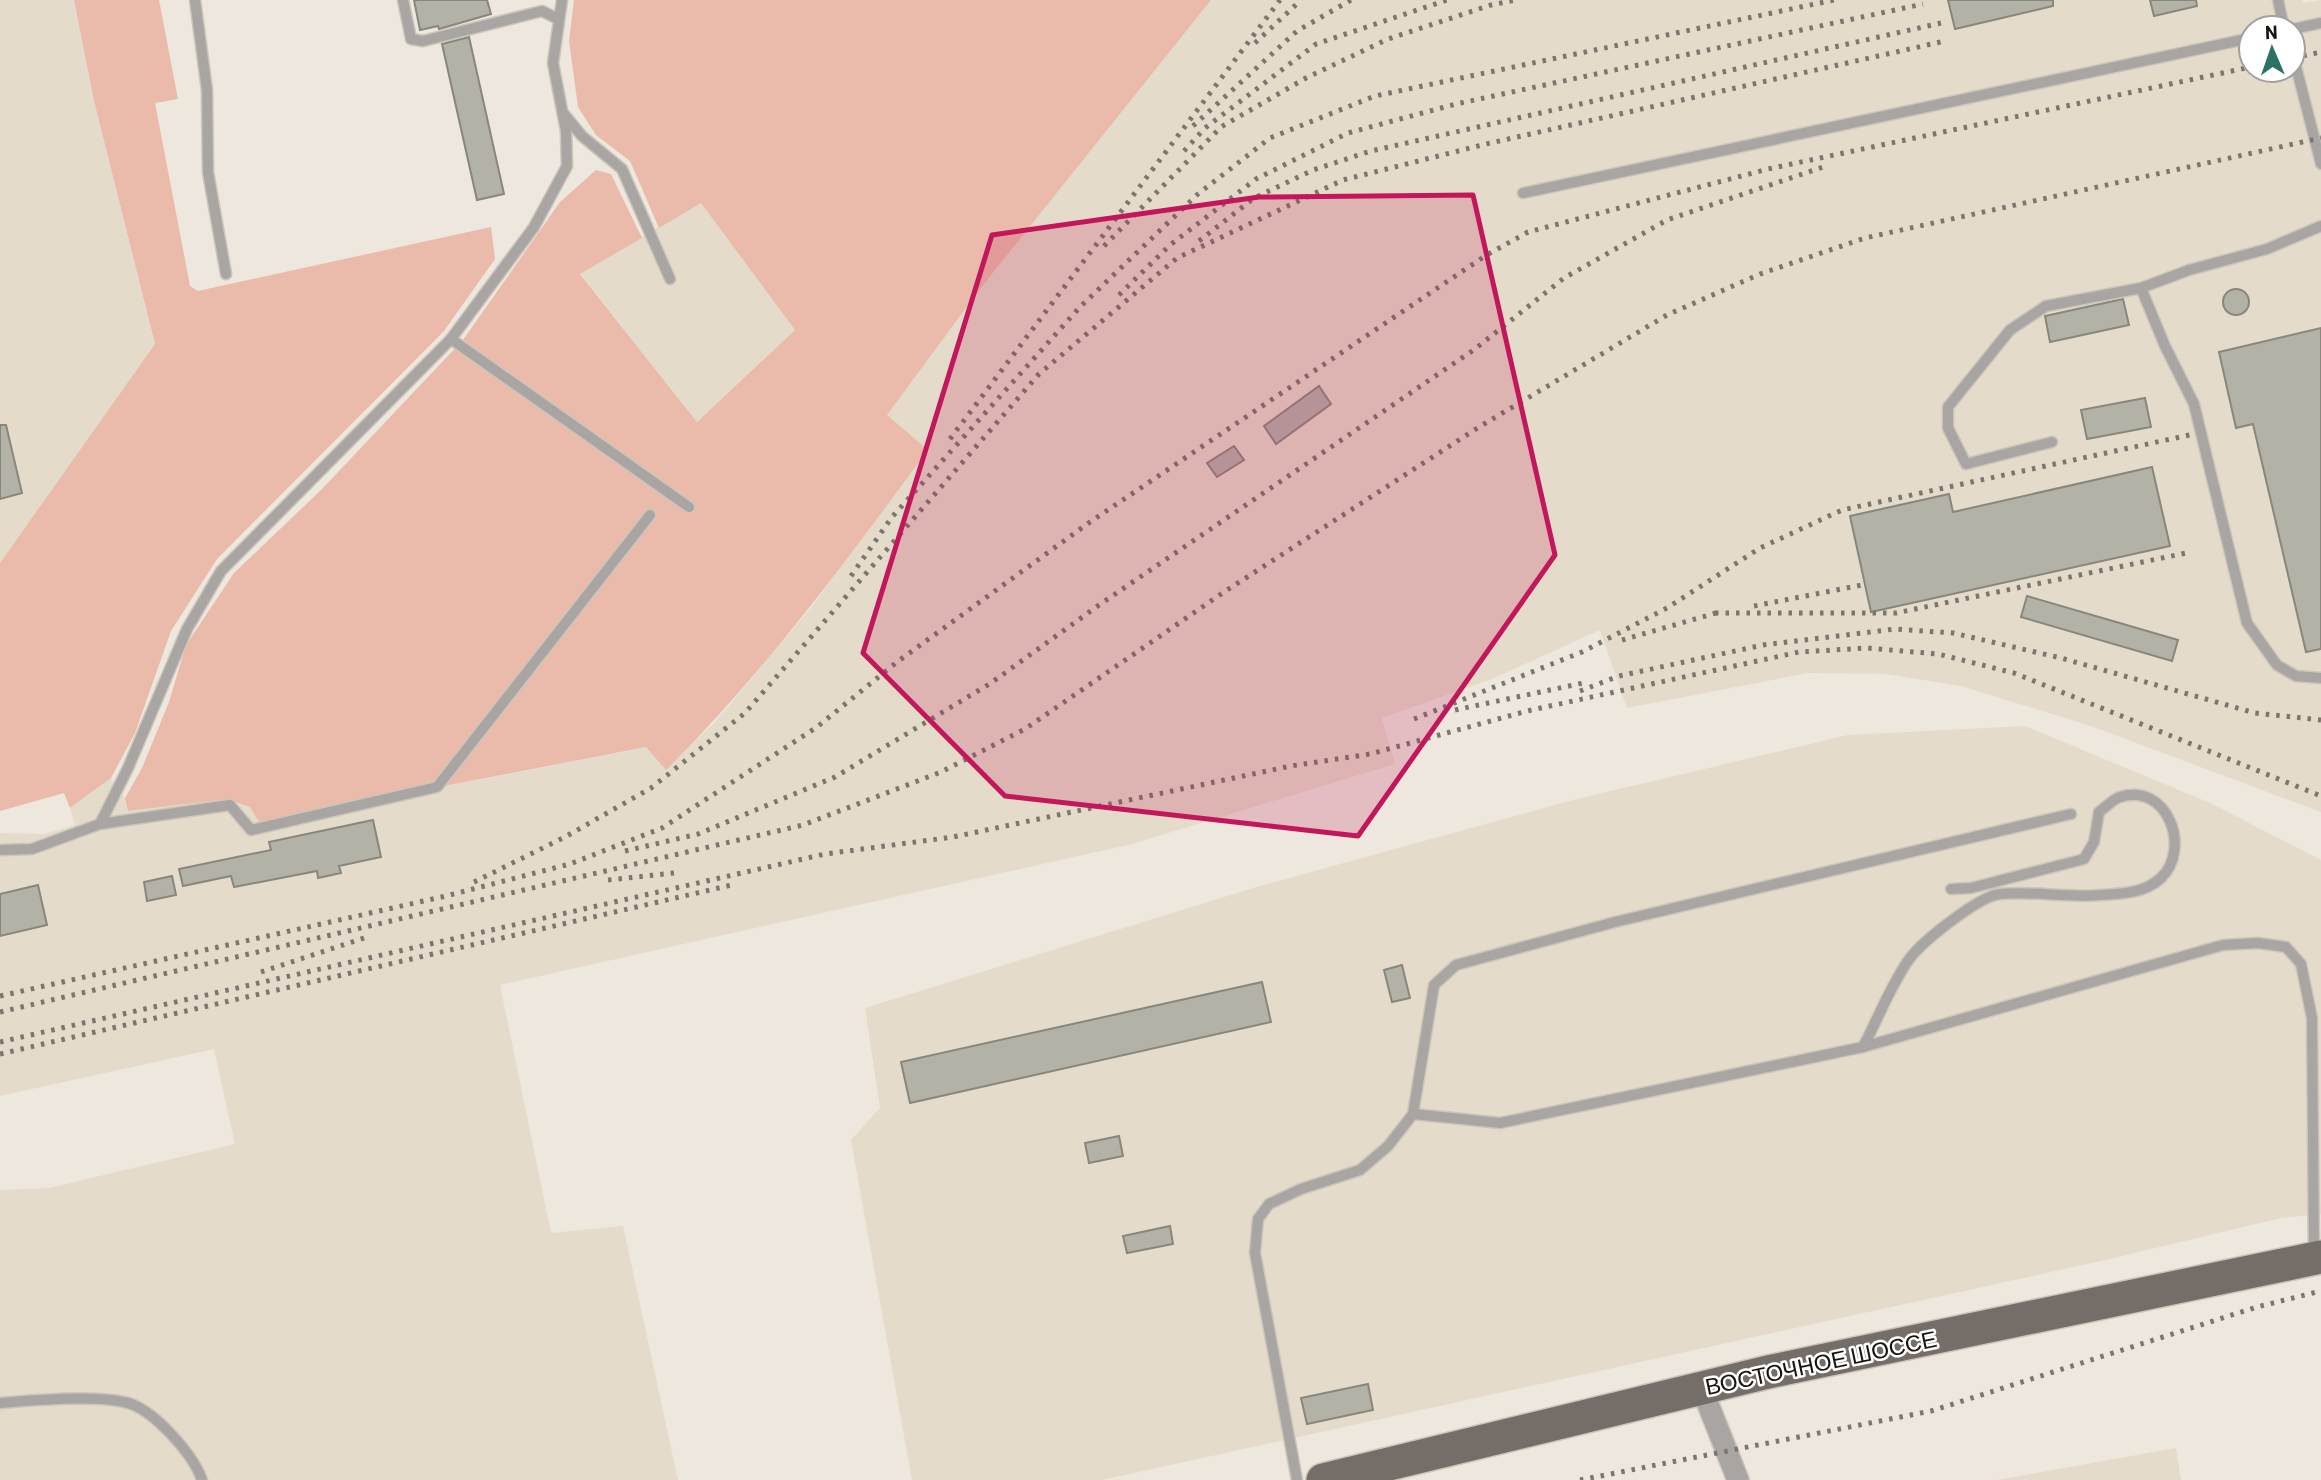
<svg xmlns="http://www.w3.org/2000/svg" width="2321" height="1480" font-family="Barlow,sans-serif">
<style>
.built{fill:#e5dbca;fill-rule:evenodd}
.green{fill:#eabbaa}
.building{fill:#b3b2a7;stroke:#89877d;stroke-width:2}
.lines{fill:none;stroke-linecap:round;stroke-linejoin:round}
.lane-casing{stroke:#cbc5bc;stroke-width:13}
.street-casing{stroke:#cbc5bc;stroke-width:24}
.primary-casing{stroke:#cbc5bc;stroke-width:36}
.lane{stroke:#a9a5a2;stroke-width:10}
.street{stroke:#a9a5a2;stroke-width:21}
.primary{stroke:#756d68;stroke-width:33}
.rail{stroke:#7a7670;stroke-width:5;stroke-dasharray:3.5 7;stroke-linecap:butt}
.marked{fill:#c2185b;fill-opacity:0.2;stroke:#c2185b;stroke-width:5;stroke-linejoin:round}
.labels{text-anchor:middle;stroke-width:5;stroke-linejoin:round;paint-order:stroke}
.street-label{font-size:23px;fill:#171511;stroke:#fff}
</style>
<rect width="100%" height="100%" fill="#ede7dd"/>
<g class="built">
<path d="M0 0H74L94 101 155 345 0 563Z"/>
<path d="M1211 0H2302L2303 3 2321 0V812L2088 725 1961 686 1886 674 1808 673 1627 708 1600 630 1492 679 1382 718 1395 764 1132 844 500 985 551 1233 623 1226 678 1480H0V1190L49 1188 235 1144 214 1049 0 1096V833L45 834 75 825 70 808 111 778 125 798 128 811 228 799 250 807 260 822 647 747 666 769 715 722 812 606 928 450 886 416 980 289ZM2251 28H2293V70H2251Z"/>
<path d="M701 202 795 330 697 422 580 273Z"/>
<path d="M2025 726 2210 803 2321 860V1214L2281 1218 2101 1261 1102 1480H912L851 1140 880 1108 865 1008 1260 886 1577 799 1848 735Z"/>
<path d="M2176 1448 2181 1480H1997Z"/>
</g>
<g class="green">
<path d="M74 0H159L178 99 155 103 190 286 198 291 491 227 495 259 444 331 217 559 171 631 135 733 111 778 70 808 64 793 0 811V563L155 344 94 101Z"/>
<path d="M574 0H1211L980 289 887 415 928 450C846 561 765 672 666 770L646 747 259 822 250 807 228 799 128 811 125 798 142 768 169 702 186 645 234 573 322 489 463 340 560 202 596 170 611 174 642 238 580 274 697 422 795 330 701 203 659 228 630 161 596 135 578 107 569 41Z"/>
</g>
<g class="building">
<path d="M414 0H487L491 14 439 29 438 26 420 30Z"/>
<path d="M1948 0H2053V6L1955 29Z"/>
<path d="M2150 0H2196L2197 6 2154 16Z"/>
<path d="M469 37 504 194 477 200 442 44Z"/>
<circle cx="2236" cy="302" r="13"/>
<path d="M2123 299 2129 325 2050 342 2045 316Z"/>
<path d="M2321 328V649L2306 652 2253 424 2236 428 2219 352Z"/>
<path d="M1319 386 1331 404 1276 444 1264 426Z"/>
<path d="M2145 398 2151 427 2087 439 2081 410Z"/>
<path d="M0 425H6L22 493 0 499Z"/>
<path d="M1234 446 1244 460 1217 477 1207 463Z"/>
<path d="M2152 467 2170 546 1871 612 1850 516 1949 494 1953 512Z"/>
<path d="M2027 596 2178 640 2172 661 2021 617Z"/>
<path d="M373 820 381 857 339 866 341 873 318 878 317 871 234 887 231 876 183 886 179 869 271 850 269 842Z"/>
<path d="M172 876 176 895 147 901 144 882Z"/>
<path d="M38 885 47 925 0 936V894Z"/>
<path d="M1402 965 1410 998 1392 1002 1384 970Z"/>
<path d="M1262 982 1271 1022 910 1103 901 1062Z"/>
<path d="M1119 1136 1123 1156 1089 1163 1085 1143Z"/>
<path d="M1170 1226 1173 1244 1127 1253 1123 1236Z"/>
<path d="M1368 1384 1373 1410 1307 1424 1301 1398Z"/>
</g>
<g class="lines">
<g class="lane-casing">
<g id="lane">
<path d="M195 0 207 90 208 172 226 274"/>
<path d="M403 0 411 39 423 41 542 11 558 19"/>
<path d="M2278 0 2284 28"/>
<path d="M2293 29 2321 23"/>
<path d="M2293 55 2321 164"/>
<path d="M564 114 582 136 622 169 670 279"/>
<path d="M1523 193 2251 38"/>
<path d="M2141 288 2165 346 2194 404 2247 623 2277 665 2296 676 2321 678"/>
<path d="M451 339 689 507"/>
<path d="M2052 442 1966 464 1948 428V407L2010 330 2046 306 2141 288 2189 270 2267 249 2321 226"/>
<path d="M100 824 230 805 251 830 437 787 650 515"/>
<path d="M0 850 32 849 100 824 128 768 187 629 221 571 451 339 534 227 567 166 566 131 553 63 562 0"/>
<path d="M1863 1047C1878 1019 1891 984 1910 958 1923 941 1979 896 2000 894 2034 891 2068 898 2101 895 2122 894 2145 893 2161 878 2192 848 2167 782 2120 797 2113 799 2105 808 2099 812L2094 842 2084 859 1971 888 1951 889"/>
<path d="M1413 1114 1500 1123 1863 1047 2223 945 2258 943 2286 947 2301 964 2312 1018 2314 1256"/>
<path d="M0 1403C32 1400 94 1395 124 1402 152 1407 193 1454 202 1480"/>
<path d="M1297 1480 1255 1253 1258 1219 1269 1204 1301 1189 1360 1170 1388 1146 1413 1114 1434 985 1456 965 1615 922 2071 814"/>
</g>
</g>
<g class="street-casing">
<path id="street" d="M1702 1389 1738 1480"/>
</g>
<g class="primary-casing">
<path id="primary" d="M1323 1480 1768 1372 2321 1257"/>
</g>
<use href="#lane" class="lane"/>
<use href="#street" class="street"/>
<use href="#primary" class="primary"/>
<g class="rail">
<path d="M1255 43 1301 0"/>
<path d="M2293 58 2321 52"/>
<path d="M1193 126 1297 31 1351 0"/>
<path d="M1184 151 1205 128 1316 44 1447 0"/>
<path d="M1199 241 1254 198 1313 170 1371 151 1941 23"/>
<path d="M1104 246 1221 127 1306 78 1388 39 1491 5 1516 0"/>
<path d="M1119 295 1170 245 1256 179 1348 133 1456 104 1923 4"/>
<path d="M950 439 1280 0"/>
<path d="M851 576 892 517 1080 307 1198 194 1270 138 1375 96 1834 0"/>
<path d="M1754 606 1862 585"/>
<path d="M1715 613H1896L2191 552"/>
<path d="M1622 640 1723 611"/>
<path d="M1580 691 1619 676 1763 645 1895 629 1953 633 2061 658 2255 713 2321 720"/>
<path d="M1455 710 1588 682"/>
<path d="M1414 719 1582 652 1667 608 1760 548 1842 510 2194 434"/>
<path d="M625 851 698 834 835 777 991 683 1099 605 1475 349 1564 278 1667 220 1826 166"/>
<path d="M608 880 674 873"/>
<path d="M474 882 565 837 651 788 745 713 1039 374 1177 258 1343 180 1486 144 1945 41"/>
<path d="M261 972 364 938"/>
<path d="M0 996 446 896 570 864 662 828 817 727 897 662 1090 522 1485 256 1528 232 1768 169 2251 67"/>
<path d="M0 1012 803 825 941 772 1025 729 1224 592 1479 427 1667 315 1760 274 1865 238 2321 138"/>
<path d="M0 1042 825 854 953 837 1291 766 1370 754 1527 711 1799 652 1867 648 1938 654 2014 673 2321 796"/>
<path d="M0 1054 736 884"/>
<path d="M1580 1480 1931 1411 2257 1307 2321 1291"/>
</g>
</g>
<path class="marked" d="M1473 195 1555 555 1358 836 1005 796 863 653 992 235 1259 197Z"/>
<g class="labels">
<g class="street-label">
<text transform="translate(1821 1363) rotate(-12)" y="8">ВОСТОЧНОЕ ШОССЕ</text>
</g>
</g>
<g transform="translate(2272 49) rotate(358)"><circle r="33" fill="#ffffff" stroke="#a2a1a0" stroke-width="2"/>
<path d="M0-5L12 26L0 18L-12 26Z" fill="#2b7165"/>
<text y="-10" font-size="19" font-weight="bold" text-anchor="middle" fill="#171511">N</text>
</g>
</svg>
